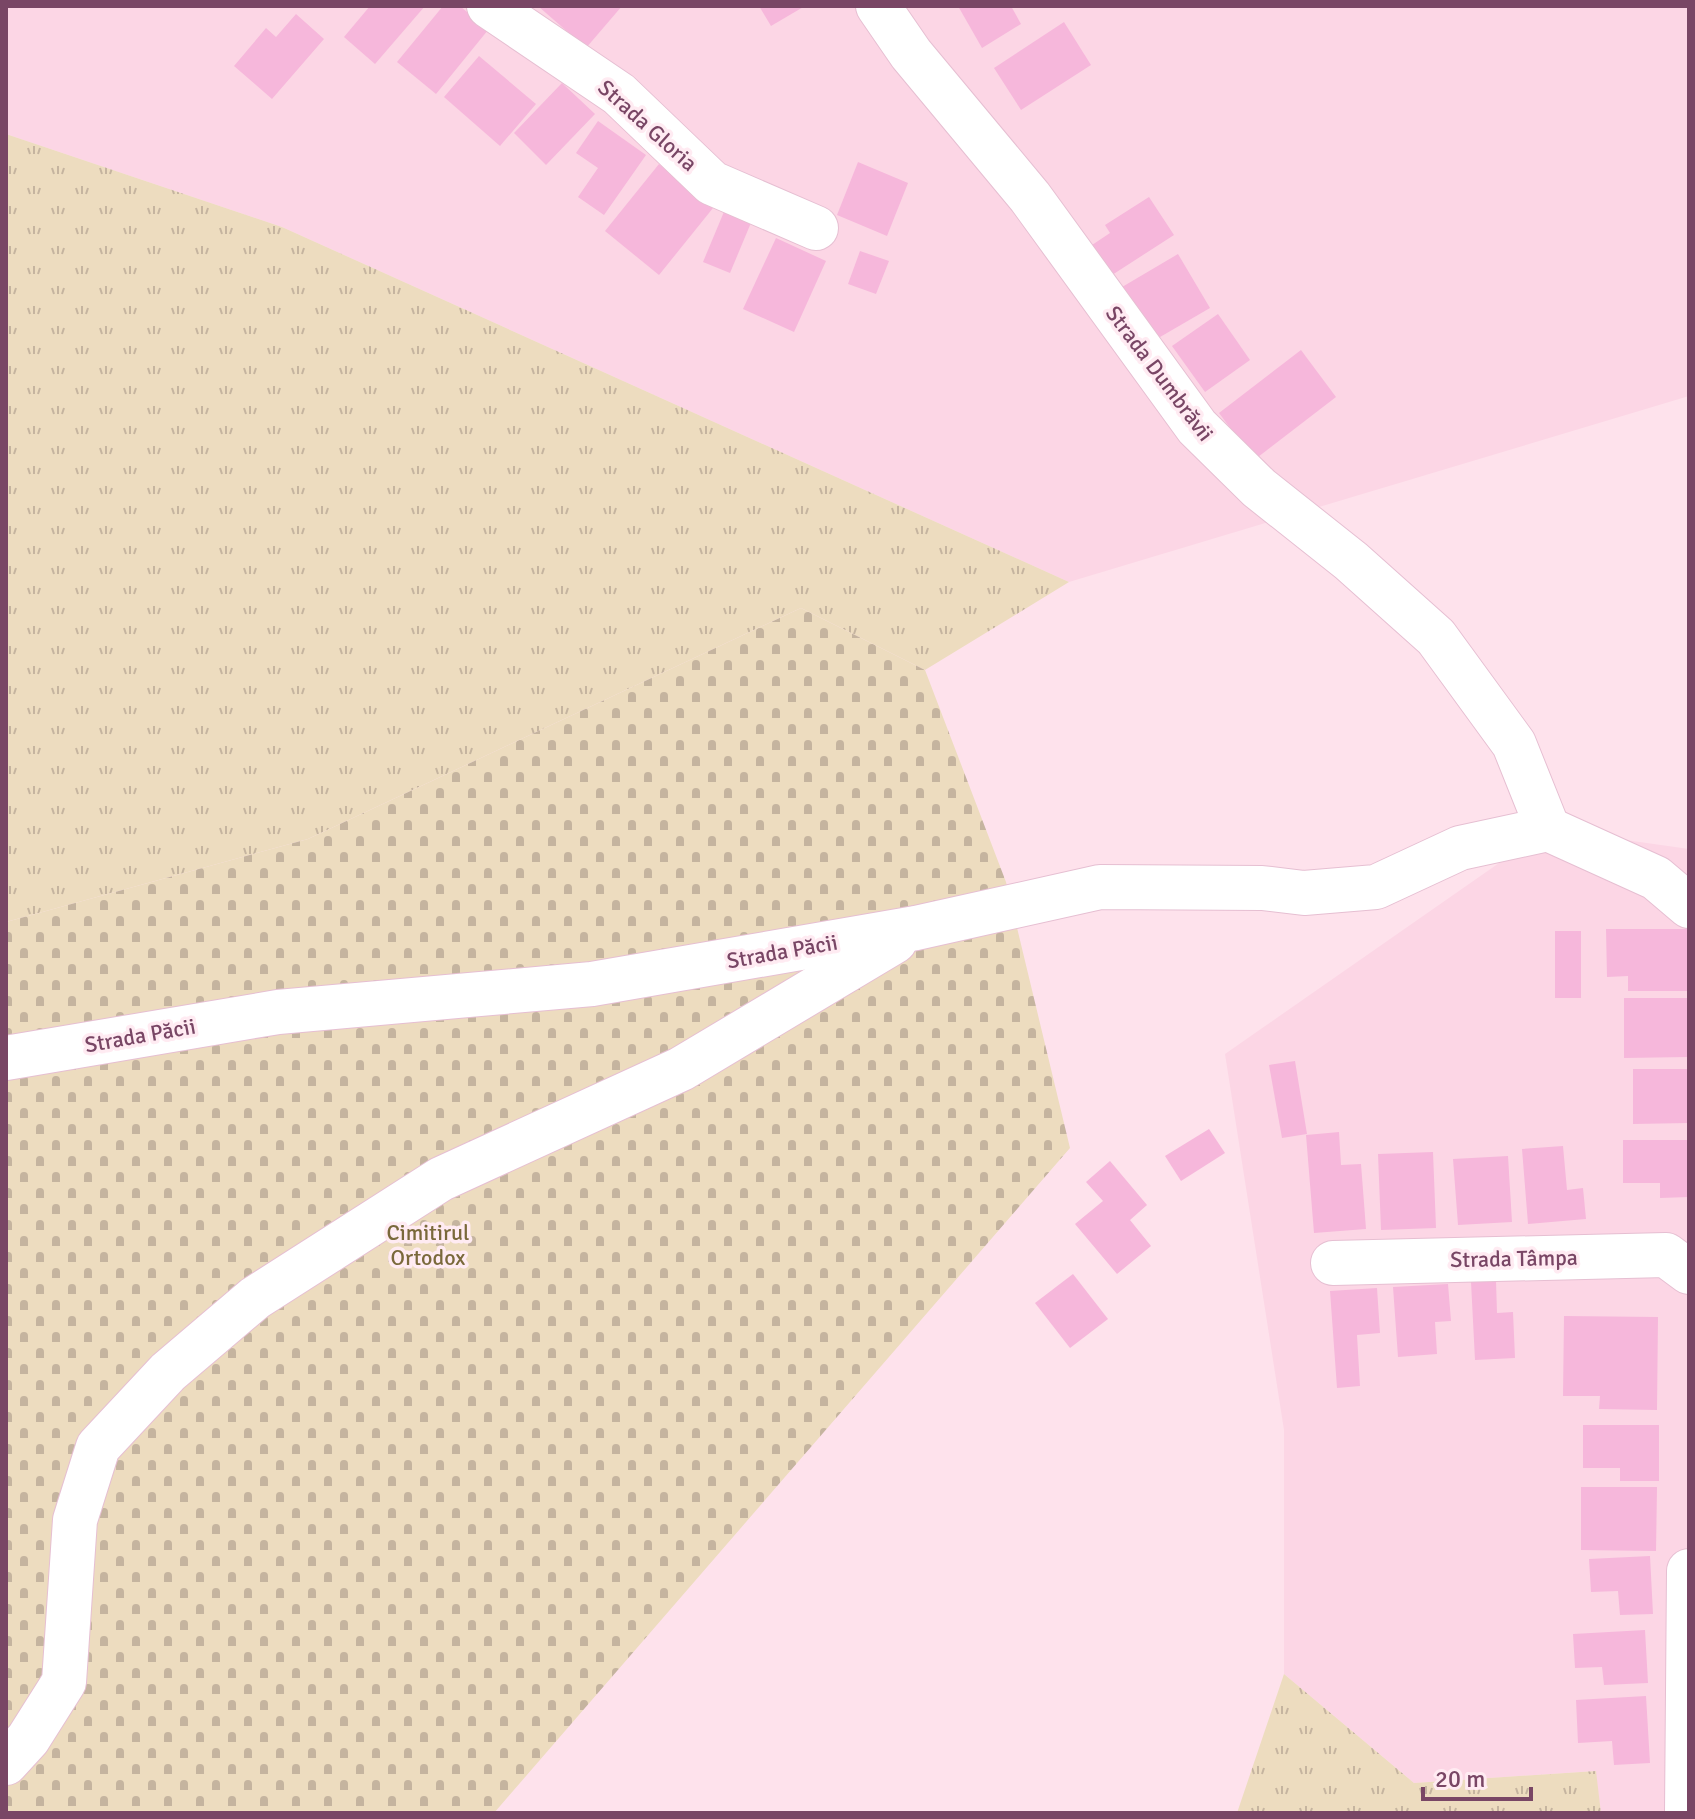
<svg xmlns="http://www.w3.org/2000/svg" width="1695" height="1819" font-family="Signika,sans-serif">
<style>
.residential{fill:#fcd6e5}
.grass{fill:url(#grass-tufts)}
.cemetery{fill:url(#cemetery-stones)}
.building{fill:#f6b7db}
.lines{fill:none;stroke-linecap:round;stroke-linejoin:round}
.minor-casing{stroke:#e6bfd2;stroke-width:46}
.minor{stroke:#fff;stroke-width:44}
.labels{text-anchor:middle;stroke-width:7;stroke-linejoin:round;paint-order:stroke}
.street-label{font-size:22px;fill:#794665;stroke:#ffebf2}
.park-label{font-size:22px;fill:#7a693b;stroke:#ffebf2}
</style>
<defs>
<pattern id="grass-tufts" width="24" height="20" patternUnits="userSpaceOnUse" patternTransform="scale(2)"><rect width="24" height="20" fill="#eddcbf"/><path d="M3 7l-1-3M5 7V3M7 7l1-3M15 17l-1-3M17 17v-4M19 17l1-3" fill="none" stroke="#c5b49f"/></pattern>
<pattern id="cemetery-stones" width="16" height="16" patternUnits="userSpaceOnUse" patternTransform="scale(2)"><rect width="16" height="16" fill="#eddcbf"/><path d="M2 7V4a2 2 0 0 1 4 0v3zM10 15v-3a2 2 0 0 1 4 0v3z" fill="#c5b49f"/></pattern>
</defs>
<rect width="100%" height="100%" fill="#fee2ec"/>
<g class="residential">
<path d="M6 6H1689V396L1069 582 282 227 6 134Z"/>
<path d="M1548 829 1689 849V1813H1601L1595 1771 1414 1783 1284 1674V1430L1225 1054Z"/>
</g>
<g class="grass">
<path d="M6 134 282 227 1069 582 925 670 801 608 308 839 6 922Z"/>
<path d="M1284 1674 1414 1783 1596 1771 1601 1813H1237Z"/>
</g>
<path class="cemetery" d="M801 608 925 670 1006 882 1070 1148 494 1813H6V922L308 839Z"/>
<g class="building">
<path d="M370 6H425L375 64 344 37Z"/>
<path d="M443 6H460L488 30 436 94 397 62Z"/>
<path d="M538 6H622L586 48Z"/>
<path d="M759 6H805L771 26Z"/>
<path d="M958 6H1011L1021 24 982 48Z"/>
<path d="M296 14 324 39 272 99 234 66 266 28 276 37Z"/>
<path d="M1064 22 1091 65 1021 110 994 68Z"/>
<path d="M479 56 536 104 500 146 444 97Z"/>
<path d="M562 83 595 114 546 165 514 133Z"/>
<path d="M598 121 646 155 604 215 578 197 598 168 576 153Z"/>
<path d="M858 162 908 183 887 236 837 215Z"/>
<path d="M659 164 713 208 659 275 605 231Z"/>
<path d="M1149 197 1174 235 1112 275 1092 245 1110 233 1105 225Z"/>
<path d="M726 207 753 218 730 273 703 262Z"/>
<path d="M776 238 826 261 794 332 743 309Z"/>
<path d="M860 251 889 261 876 294 848 284Z"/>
<path d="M1178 254 1210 308 1148 344 1117 290Z"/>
<path d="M1218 314 1250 360 1205 392 1172 346Z"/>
<path d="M1301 350 1336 397 1254 460 1219 413Z"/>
<path d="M1606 929H1689V991H1628V976L1607 977Z"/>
<rect x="1555" y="931" width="26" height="67"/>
<path d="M1624 998H1689V1057L1624 1058Z"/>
<path d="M1295 1061 1307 1134 1282 1138 1269 1065Z"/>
<path d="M1633 1069H1689V1123L1633 1124Z"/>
<path d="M1209 1129 1225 1153 1181 1181 1165 1156Z"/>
<path d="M1339 1132 1341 1165 1361 1164 1366 1229 1314 1233 1306 1135Z"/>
<path d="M1623 1140H1689V1197L1660 1198V1183H1623Z"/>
<path d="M1563 1146 1567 1190 1583 1188 1586 1219 1528 1224 1522 1149Z"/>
<path d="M1433 1152 1436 1228 1381 1230 1378 1154Z"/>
<path d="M1508 1156 1512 1222 1458 1225 1453 1159Z"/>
<path d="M1110 1161 1147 1205 1130 1220 1151 1246 1117 1274 1075 1224 1103 1201 1086 1182Z"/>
<path d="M1073 1274 1108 1319 1070 1348 1035 1303Z"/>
<path d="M1496 1281 1497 1313 1513 1312 1515 1358 1475 1360 1471 1282Z"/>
<path d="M1448 1284 1451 1321 1435 1322 1437 1354 1398 1357 1393 1287Z"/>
<path d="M1377 1288 1380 1333 1357 1335 1360 1386 1337 1388 1330 1291Z"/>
<path d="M1564 1316 1658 1317 1657 1410 1599 1409 1600 1396H1563Z"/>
<path d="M1583 1425H1659V1481H1620V1468H1583Z"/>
<path d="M1581 1487H1657L1656 1551 1581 1550Z"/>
<path d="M1650 1556 1653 1614 1620 1615 1618 1591 1591 1592 1589 1559Z"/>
<path d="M1645 1630 1648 1683 1604 1685 1602 1667 1575 1668 1573 1634Z"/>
<path d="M1646 1696 1650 1763 1614 1765 1612 1741 1578 1743 1576 1700Z"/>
</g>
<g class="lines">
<g class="minor-casing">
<g id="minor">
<path d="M489 6 619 94 712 183 816 228"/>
<path d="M878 6 911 54 1030 197 1197 427 1259 488 1351 561 1436 637 1514 744 1548 829"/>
<path d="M1548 829 1656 878 1689 906"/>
<path d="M6 1058 278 1012 592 984 916 928 1100 887 1262 888 1304 893 1376 887 1460 848 1548 829"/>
<path d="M1333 1263 1666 1255 1689 1272"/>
<path d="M6 1763 28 1739 64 1682 75 1520 98 1447 168 1372 255 1298 441 1179 681 1069 895 941"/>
<path d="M1687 1813 1689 1571"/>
</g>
</g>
<use href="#minor" class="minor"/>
</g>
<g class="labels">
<g class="street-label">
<text transform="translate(648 125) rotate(42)" y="8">Strada Gloria</text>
<text transform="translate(1160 373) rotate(53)" y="8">Strada Dumbrăvii</text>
<text transform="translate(782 951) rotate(-10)" y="8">Strada Păcii</text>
<text transform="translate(140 1035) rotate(-10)" y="8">Strada Păcii</text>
<text transform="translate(1514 1258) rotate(-1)" y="8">Strada Tâmpa</text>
</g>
<g class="park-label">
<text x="428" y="1240">Cimitirul<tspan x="428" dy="25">Ortodox</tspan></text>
</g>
</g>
<rect width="1695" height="1819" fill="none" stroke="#794665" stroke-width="16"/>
<path d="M1423 1787v12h108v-12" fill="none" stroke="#794665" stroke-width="4"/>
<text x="1435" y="1787" font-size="24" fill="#794665" stroke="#ffebf2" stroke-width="6" paint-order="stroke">20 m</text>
</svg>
